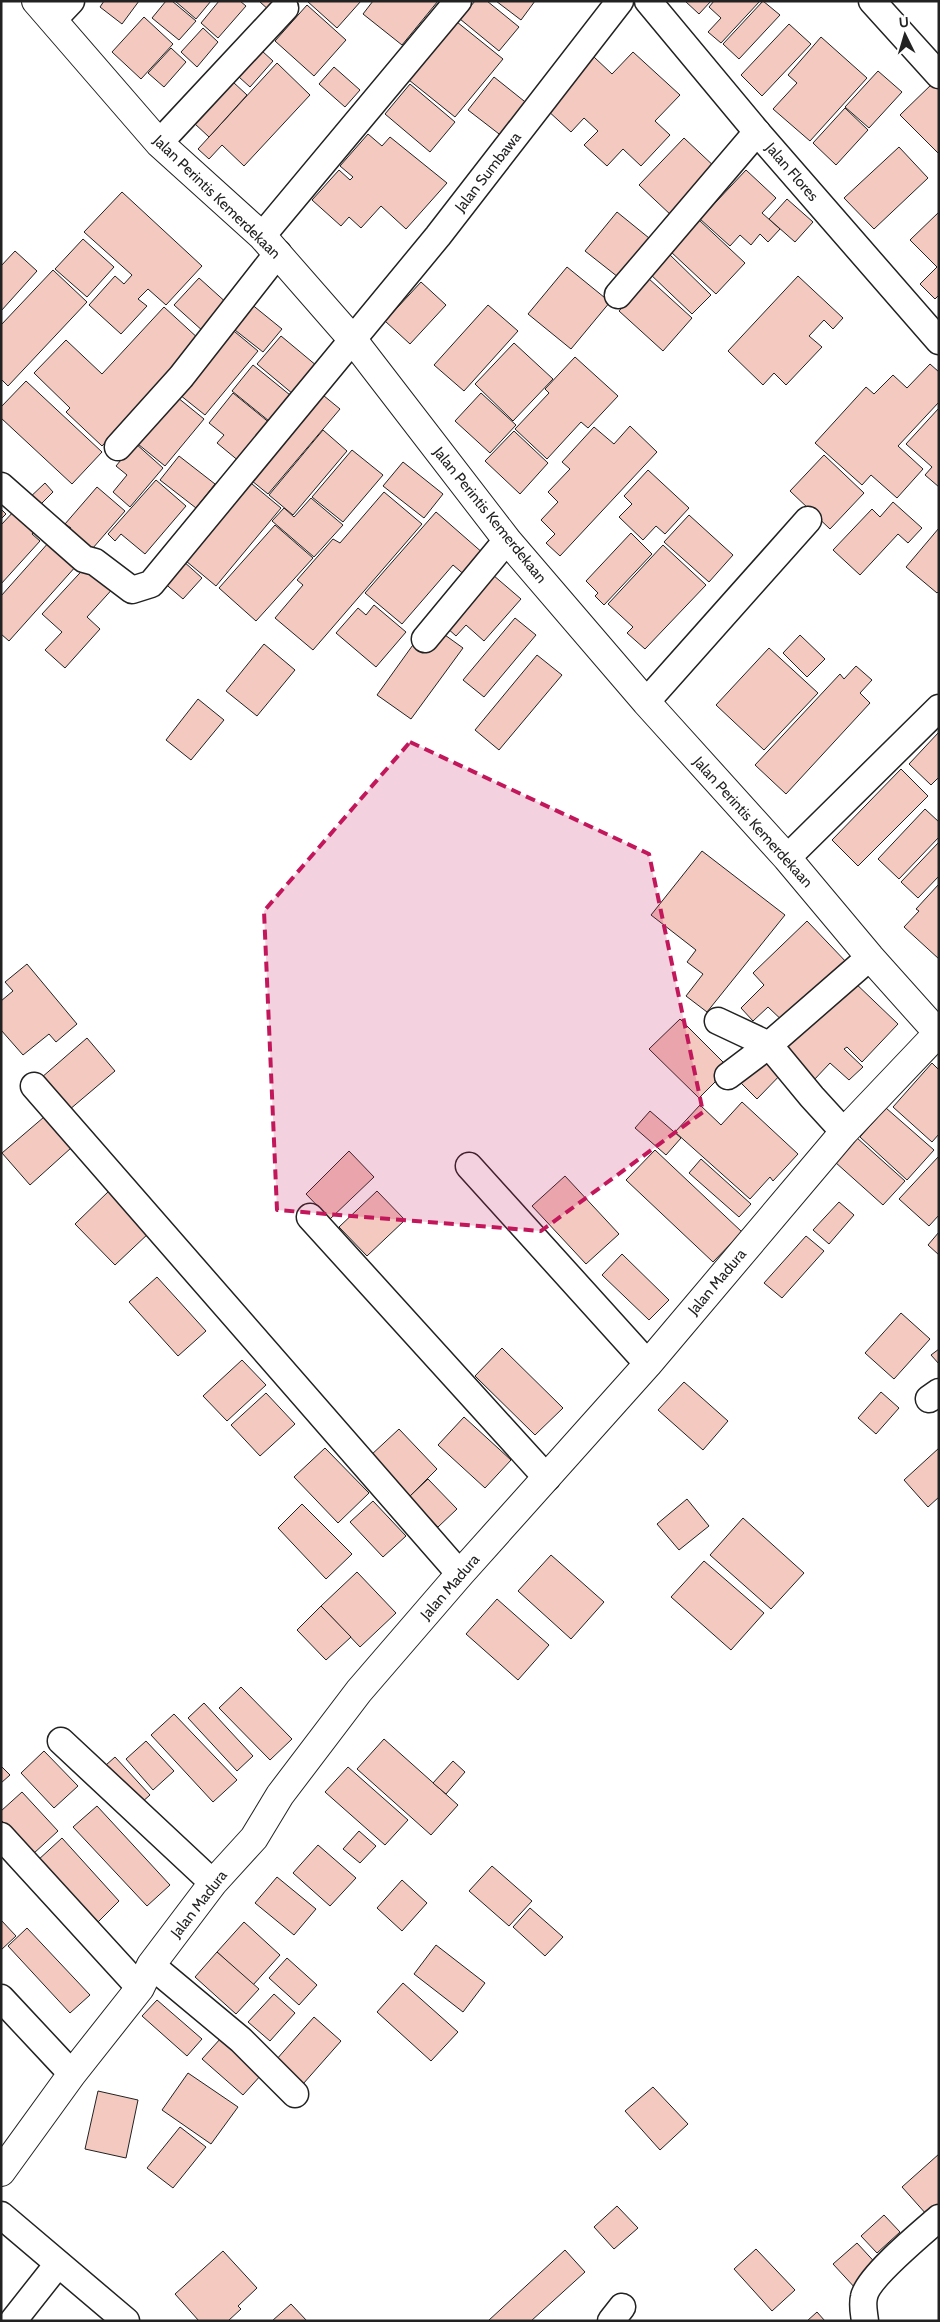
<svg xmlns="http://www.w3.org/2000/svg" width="940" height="2322" font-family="Cabin,sans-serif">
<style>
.building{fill:#f3c9c0;stroke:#222}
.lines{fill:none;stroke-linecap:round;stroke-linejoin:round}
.minor-casing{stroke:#222;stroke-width:29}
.tertiary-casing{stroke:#222;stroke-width:30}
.minor{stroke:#fff;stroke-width:26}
.tertiary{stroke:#fff;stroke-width:28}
.marked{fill:#c2185b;fill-opacity:0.2;stroke:#c2185b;stroke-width:4;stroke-dasharray:10 6;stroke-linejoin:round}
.labels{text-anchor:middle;stroke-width:4;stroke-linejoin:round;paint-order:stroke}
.street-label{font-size:15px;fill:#222;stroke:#fff}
</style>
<rect width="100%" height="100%" fill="#fff"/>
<g class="building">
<path d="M104 1H139L122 24 100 7Z"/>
<path d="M166 1H172L196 21 179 40 152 18Z"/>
<path d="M175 1H211L196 19Z"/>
<path d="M219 1H240L246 6 218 38 201 23Z"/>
<path d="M259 1H281L271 12Z"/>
<path d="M307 1H361L337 28Z"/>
<path d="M373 1H438L402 45 363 14Z"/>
<path d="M475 1H487L519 27 499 51 460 19Z"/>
<path d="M496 1H535L521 20Z"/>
<path d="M685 1H711L699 14Z"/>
<path d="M714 1H760L721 43 708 32 721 18 709 7Z"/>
<path d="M763 1 780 15 739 59 723 44Z"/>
<path d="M307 5 346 40 314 76 275 41Z"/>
<path d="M144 17 173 44 141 79 112 52Z"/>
<path d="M457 22 503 59 455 117 409 80Z"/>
<path d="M789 24 811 44 762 96 741 75Z"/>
<path d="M203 28 218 42 197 67 181 52Z"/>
<path d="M821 37 867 78 810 141 773 109 797 83 788 75Z"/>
<path d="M171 48 186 62 164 87 148 73Z"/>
<path d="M262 51 273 61 250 87 239 77Z"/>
<path d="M633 52 680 95 655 121 670 135 641 166 623 149 607 166 584 145 598 131 584 118 571 132 546 109 594 57 612 74Z"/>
<path d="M277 63 310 95 244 166 222 145 209 159 198 149Z"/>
<path d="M334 67 360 90 345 107 319 84Z"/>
<path d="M878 71 902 92 869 128 845 107Z"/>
<path d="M494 77 529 105 503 137 468 110Z"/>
<path d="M935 81 939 84V154L900 115Z"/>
<path d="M233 82 247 95 209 137 194 123Z"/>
<path d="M410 84 455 122 430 152 385 114Z"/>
<path d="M845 108 868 130 836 165 813 143Z"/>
<path d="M368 134 382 146 390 137 447 183 406 229 381 206 361 228 349 217 341 226 312 200 339 170 350 180 353 177 340 166Z"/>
<path d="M684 138 717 169 672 216 639 185Z"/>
<path d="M899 147 928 178 874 229 844 198Z"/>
<path d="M746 170 776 198 762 213 780 229 768 242 760 234 751 245 740 235 730 246 700 219Z"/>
<path d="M122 192 202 266 166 305 148 289 138 299 147 306 121 334 89 305 115 276 124 284 132 275 84 232Z"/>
<path d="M787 199 813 222 795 242 769 219Z"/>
<path d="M617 212 649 238 618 277 585 251Z"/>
<path d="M939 212V295L935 299 920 284 937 267 910 240Z"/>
<path d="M699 220 745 263 716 294 670 251Z"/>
<path d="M83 239 114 267 87 297 55 269Z"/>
<path d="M15 251 37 271 1 311V266Z"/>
<path d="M668 253 711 295 692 314 648 272Z"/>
<path d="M567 267 610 302 571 349 528 314Z"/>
<path d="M53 270 87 302 8 386 1 379V325Z"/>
<path d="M798 276 843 318 833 329 824 320 809 336 822 347 786 385 774 373 763 385 728 351Z"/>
<path d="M199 278 229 305 204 332 174 305Z"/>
<path d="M648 278 692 318 663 351 619 311Z"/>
<path d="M421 282 446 305 410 344 385 321Z"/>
<path d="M245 299 282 329 263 352 226 323Z"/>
<path d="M488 305 518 331 464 391 434 365Z"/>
<path d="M164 307 200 340 102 446 66 412 70 408 34 373 66 340 102 374Z"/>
<path d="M229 327 258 351 205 415 175 391Z"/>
<path d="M281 336 317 366 293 394 257 364Z"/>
<path d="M514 343 553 379 513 421 475 384Z"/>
<path d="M575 357 618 396 588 428 581 422 547 459 515 429 549 393 545 389Z"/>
<path d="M930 364 939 372V402L898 446 923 469 897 498 871 475 862 485 815 443 866 387 874 394 893 375 907 388Z"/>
<path d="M253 365 290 395 269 421 232 391Z"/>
<path d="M26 381 102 452 72 484 1 418V407Z"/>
<path d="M318 391 340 409 268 494 246 476Z"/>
<path d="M172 393 204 419 165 466 133 440Z"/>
<path d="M233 393 271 424 240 462 217 443 224 435 209 423Z"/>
<path d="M481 393 516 425 490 453 455 421Z"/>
<path d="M939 408V487L925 475 932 467 906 444Z"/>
<path d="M630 426 657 452 560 556 546 543 555 534 541 520 558 502 548 492 570 469 562 462 594 427 614 444Z"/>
<path d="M323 430 347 451 293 515 269 495Z"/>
<path d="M514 431 548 463 520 494 485 461Z"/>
<path d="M135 443 163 468 130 507 113 492 127 475 116 466Z"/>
<path d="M352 450 383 475 343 522 312 497Z"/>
<path d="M824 455 864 493 830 529 790 491Z"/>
<path d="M179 456 215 484 196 508 160 480Z"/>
<path d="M403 462 443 494 424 518 383 486Z"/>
<path d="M648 470 689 508 665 534 656 526 643 540 619 517 632 504 624 496Z"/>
<path d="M246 479 281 508 216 586 180 556Z"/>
<path d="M156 480 186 506 145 554 121 534 115 541 108 534Z"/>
<path d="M45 483 53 492 35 510 26 501Z"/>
<path d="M97 487 125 511 86 556 64 536 71 528 65 524Z"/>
<path d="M384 492 422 524 313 650 275 618 303 585 297 580 333 539 340 543Z"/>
<path d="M311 498 343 525 314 557 272 521 284 508 294 517Z"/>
<path d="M893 502 922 528 908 543 898 534 860 575 833 550 872 509 880 517Z"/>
<path d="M1 509 6 514 1 519Z"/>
<path d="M16 509 37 528 32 534 40 541 1 584V525Z"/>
<path d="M436 512 484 554 466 576 453 565 402 624 365 593Z"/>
<path d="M689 515 733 555 709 582 664 542Z"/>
<path d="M275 525 313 558 256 621 219 588Z"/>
<path d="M939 528V591L937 593 906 567Z"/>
<path d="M631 533 652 554 604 605 595 596 598 593 586 581Z"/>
<path d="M50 541 77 565 9 641 1 634V596Z"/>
<path d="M663 545 706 585 645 649 627 633 633 627 608 604Z"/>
<path d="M182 560 202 578 183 599 162 581Z"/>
<path d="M90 562 116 585 87 617 100 629 65 668 45 650 62 632 42 614Z"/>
<path d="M493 575 521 599 484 641 466 625 456 636 446 627Z"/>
<path d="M374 605 406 632 376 667 336 633 358 608 366 615Z"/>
<path d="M515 618 536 635 484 697 463 680Z"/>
<path d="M438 630 463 648 411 719 377 695 415 642Z"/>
<path d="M800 635 825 659 807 677 783 653Z"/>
<path d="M264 644 295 670 257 716 226 691Z"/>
<path d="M769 648 818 693 764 750 716 705Z"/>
<path d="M537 655 562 675 499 750 475 730Z"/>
<path d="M856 666 872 680 860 693 870 703 786 794 755 765 840 674 844 679Z"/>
<path d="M198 699 224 720 191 760 166 740Z"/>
<path d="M939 732V777L931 785 909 764Z"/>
<path d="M901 769 928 796 858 866 832 840Z"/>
<path d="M925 809 939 822V837L899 879 878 859Z"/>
<path d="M939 842V876L918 898 901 882Z"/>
<path d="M702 851 785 915 707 1012 686 996 703 974 687 962 696 950 651 915Z"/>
<path d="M939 884V959L904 927 919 911 916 909Z"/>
<path d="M807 921 849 965 787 1025 768 1007 753 1021 741 1008 764 985 753 973Z"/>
<path d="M27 964 77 1024 56 1042 49 1034 23 1055 1 1030V1001L13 991 5 982Z"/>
<path d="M851 979 898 1024 862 1062 847 1047 844 1049 863 1067 849 1080 830 1063 813 1081 781 1050Z"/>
<path d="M680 1019 729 1068 699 1098 649 1049Z"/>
<path d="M87 1038 115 1071 69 1110 41 1078Z"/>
<path d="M767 1050 787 1068 757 1099 738 1080Z"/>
<path d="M932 1063 939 1070V1134L932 1142 893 1107Z"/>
<path d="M742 1102 798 1154 773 1181 770 1177 750 1199 675 1132 700 1105 721 1125Z"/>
<path d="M886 1108 934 1150 907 1180 860 1137Z"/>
<path d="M650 1111 681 1138 666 1155 635 1128Z"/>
<path d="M44 1117 71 1148 30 1185 2 1153Z"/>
<path d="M857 1138 905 1181 883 1205 835 1162Z"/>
<path d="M655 1150 742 1232 713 1262 626 1180Z"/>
<path d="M349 1151 374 1177 330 1219 306 1194Z"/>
<path d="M939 1156V1215L929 1226 899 1199Z"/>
<path d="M701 1159 751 1204 739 1217 689 1173Z"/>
<path d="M565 1176 619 1234 586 1264 532 1206Z"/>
<path d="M110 1190 150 1232 115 1265 75 1224Z"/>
<path d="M377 1191 405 1220 367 1256 339 1227Z"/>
<path d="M839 1202 854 1215 829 1244 813 1230Z"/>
<path d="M939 1232V1255L928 1245Z"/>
<path d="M806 1236 824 1251 782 1298 764 1283Z"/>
<path d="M622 1254 669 1300 649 1320 602 1275Z"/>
<path d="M157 1277 206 1331 178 1356 129 1302Z"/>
<path d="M901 1313 930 1339 894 1379 865 1353Z"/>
<path d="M502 1348 563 1408 535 1435 475 1376Z"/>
<path d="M939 1349V1364L931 1355Z"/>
<path d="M242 1360 266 1385 227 1421 203 1396Z"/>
<path d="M684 1382 728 1421 703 1450 658 1410Z"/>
<path d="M881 1392 899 1408 876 1434 858 1418Z"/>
<path d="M266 1393 295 1424 260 1456 231 1425Z"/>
<path d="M464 1417 511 1460 485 1488 438 1445Z"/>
<path d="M399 1429 437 1469 409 1497 370 1456Z"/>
<path d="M325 1448 369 1493 338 1523 294 1477Z"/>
<path d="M939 1448V1497L928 1507 904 1480Z"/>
<path d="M428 1479 457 1509 438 1527 409 1497Z"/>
<path d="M687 1499 709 1526 679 1550 657 1524Z"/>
<path d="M373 1501 406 1536 383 1557 350 1522Z"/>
<path d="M302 1504 352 1554 326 1579 278 1528Z"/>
<path d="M743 1518 804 1573 771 1609 710 1555Z"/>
<path d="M551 1555 604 1602 571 1639 518 1591Z"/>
<path d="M704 1561 764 1613 731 1650 671 1597Z"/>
<path d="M357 1572 396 1613 360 1647 321 1606Z"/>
<path d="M497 1599 549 1645 518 1680 466 1634Z"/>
<path d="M321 1606 351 1637 326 1660 297 1630Z"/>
<path d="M241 1687 292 1739 270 1760 219 1708Z"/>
<path d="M204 1703 253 1756 237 1771 188 1718Z"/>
<path d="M174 1714 237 1780 213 1802 151 1735Z"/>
<path d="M384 1739 458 1805 431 1835 357 1769Z"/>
<path d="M146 1741 174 1771 153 1790 126 1759Z"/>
<path d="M44 1751 78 1786 54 1808 21 1773Z"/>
<path d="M115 1757 150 1795 141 1803 106 1765Z"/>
<path d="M453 1761 465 1772 446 1794 433 1783Z"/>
<path d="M1 1766 10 1775 1 1783Z"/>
<path d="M348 1767 408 1820 385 1845 325 1792Z"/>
<path d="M22 1792 58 1831 33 1854 1 1820V1811Z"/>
<path d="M97 1806 170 1885 147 1906 73 1827Z"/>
<path d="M359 1831 376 1846 360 1863 343 1849Z"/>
<path d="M62 1838 119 1901 96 1924 37 1861Z"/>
<path d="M318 1845 356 1878 330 1906 293 1873Z"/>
<path d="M492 1866 532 1901 509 1926 469 1891Z"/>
<path d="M277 1877 316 1909 294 1935 255 1903Z"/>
<path d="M402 1880 427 1903 402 1931 377 1908Z"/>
<path d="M530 1908 563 1937 545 1956 513 1927Z"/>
<path d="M1 1920 16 1936 1 1950Z"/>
<path d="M244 1922 280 1955 253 1985 217 1952Z"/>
<path d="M27 1928 90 1995 70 2013 8 1946Z"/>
<path d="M436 1945 485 1983 463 2012 414 1974Z"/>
<path d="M217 1952 259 1989 236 2014 195 1977Z"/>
<path d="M287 1958 317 1985 299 2005 269 1978Z"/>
<path d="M403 1983 458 2032 431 2061 377 2012Z"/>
<path d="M274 1994 295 2013 270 2041 248 2022Z"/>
<path d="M157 2000 202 2039 187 2056 142 2016Z"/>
<path d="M314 2017 341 2041 303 2084 276 2060Z"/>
<path d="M221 2038 262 2074 243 2095 202 2059Z"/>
<path d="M188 2073 238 2107 211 2144 162 2110Z"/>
<path d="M653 2087 688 2124 660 2150 625 2111Z"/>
<path d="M98 2091 138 2100 126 2158 85 2149Z"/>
<path d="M180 2127 206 2147 173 2188 147 2168Z"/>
<path d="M939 2154V2204L927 2215 902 2187Z"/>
<path d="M617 2206 638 2228 614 2249 594 2227Z"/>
<path d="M884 2215 900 2232 877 2253 861 2236Z"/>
<path d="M857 2243 881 2269 857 2290 833 2264Z"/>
<path d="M756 2249 795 2290 772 2311 734 2269Z"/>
<path d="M565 2250 585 2272 531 2321H488Z"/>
<path d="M223 2251 257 2288 238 2306 241 2309 228 2321H199L175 2294Z"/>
<path d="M291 2304 307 2321H272Z"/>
<path d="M817 2312 825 2321H807Z"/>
</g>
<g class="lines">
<g class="minor-casing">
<g id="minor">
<path d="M648 1 757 132 939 341"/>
<path d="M872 1 939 75"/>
<path d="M53 20 71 1"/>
<path d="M159 143 285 8"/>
<path d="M262 236 458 1"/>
<path d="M618 295 757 132"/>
<path d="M118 447 181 377 278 253"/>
<path d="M1 486 84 559 95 562 132 590 151 584 438 236 620 1"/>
<path d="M425 639 507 540"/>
<path d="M646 702 808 520"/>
<path d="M787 858 939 708"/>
<path d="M718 1021 769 1045 812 1097 844 1132"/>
<path d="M728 1076 769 1045 870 957"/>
<path d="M34 1086 460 1574"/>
<path d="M469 1166 648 1364"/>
<path d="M310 1217 547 1478"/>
<path d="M929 1399 939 1392"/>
<path d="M61 1741 213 1883"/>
<path d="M1 1836 140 1988"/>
<path d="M151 1965 241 2040 295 2094"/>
<path d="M1 1998 72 2074"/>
<path d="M1 2215 126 2321"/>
<path d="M13 2321 58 2264"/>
<path d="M611 2321 622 2307"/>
<path d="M865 2321C864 2313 862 2305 864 2297 867 2278 923 2232 939 2218"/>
</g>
</g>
<g class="tertiary-casing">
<g id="tertiary">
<path d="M36 1 159 143 262 236 353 340 507 540 646 702 787 858 870 957 939 1034"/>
<path d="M1 2172 72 2074 140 1988 151 1965 213 1883 254 1838 280 1795 359 1691 460 1574 648 1364 844 1132 939 1032"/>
</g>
</g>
<use href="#minor" class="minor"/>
<use href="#tertiary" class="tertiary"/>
</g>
<path class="marked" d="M410 742 649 854 703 1112 541 1231 277 1210 264 911Z"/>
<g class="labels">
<g class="street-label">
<text transform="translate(488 172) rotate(-52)" y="5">Jalan Sumbawa</text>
<text transform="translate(792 172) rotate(49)" y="5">Jalan Flores</text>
<text transform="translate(217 197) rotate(44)" y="5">Jalan Perintis Kemerdekaan</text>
<text transform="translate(490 515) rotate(51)" y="5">Jalan Perintis Kemerdekaan</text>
<text transform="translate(753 822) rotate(48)" y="5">Jalan Perintis Kemerdekaan</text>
<text transform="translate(717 1282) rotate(-50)" y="5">Jalan Madura</text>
<text transform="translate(450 1587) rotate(-49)" y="5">Jalan Madura</text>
<text transform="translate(199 1904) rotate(-52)" y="5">Jalan Madura</text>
</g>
</g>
<rect width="940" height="2322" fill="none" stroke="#222222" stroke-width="5"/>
<g transform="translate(905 35) rotate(355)" stroke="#ffffff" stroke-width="4" paint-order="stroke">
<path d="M0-4L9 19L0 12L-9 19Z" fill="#222222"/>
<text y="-8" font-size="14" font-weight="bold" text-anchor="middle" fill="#222222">U</text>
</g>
</svg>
